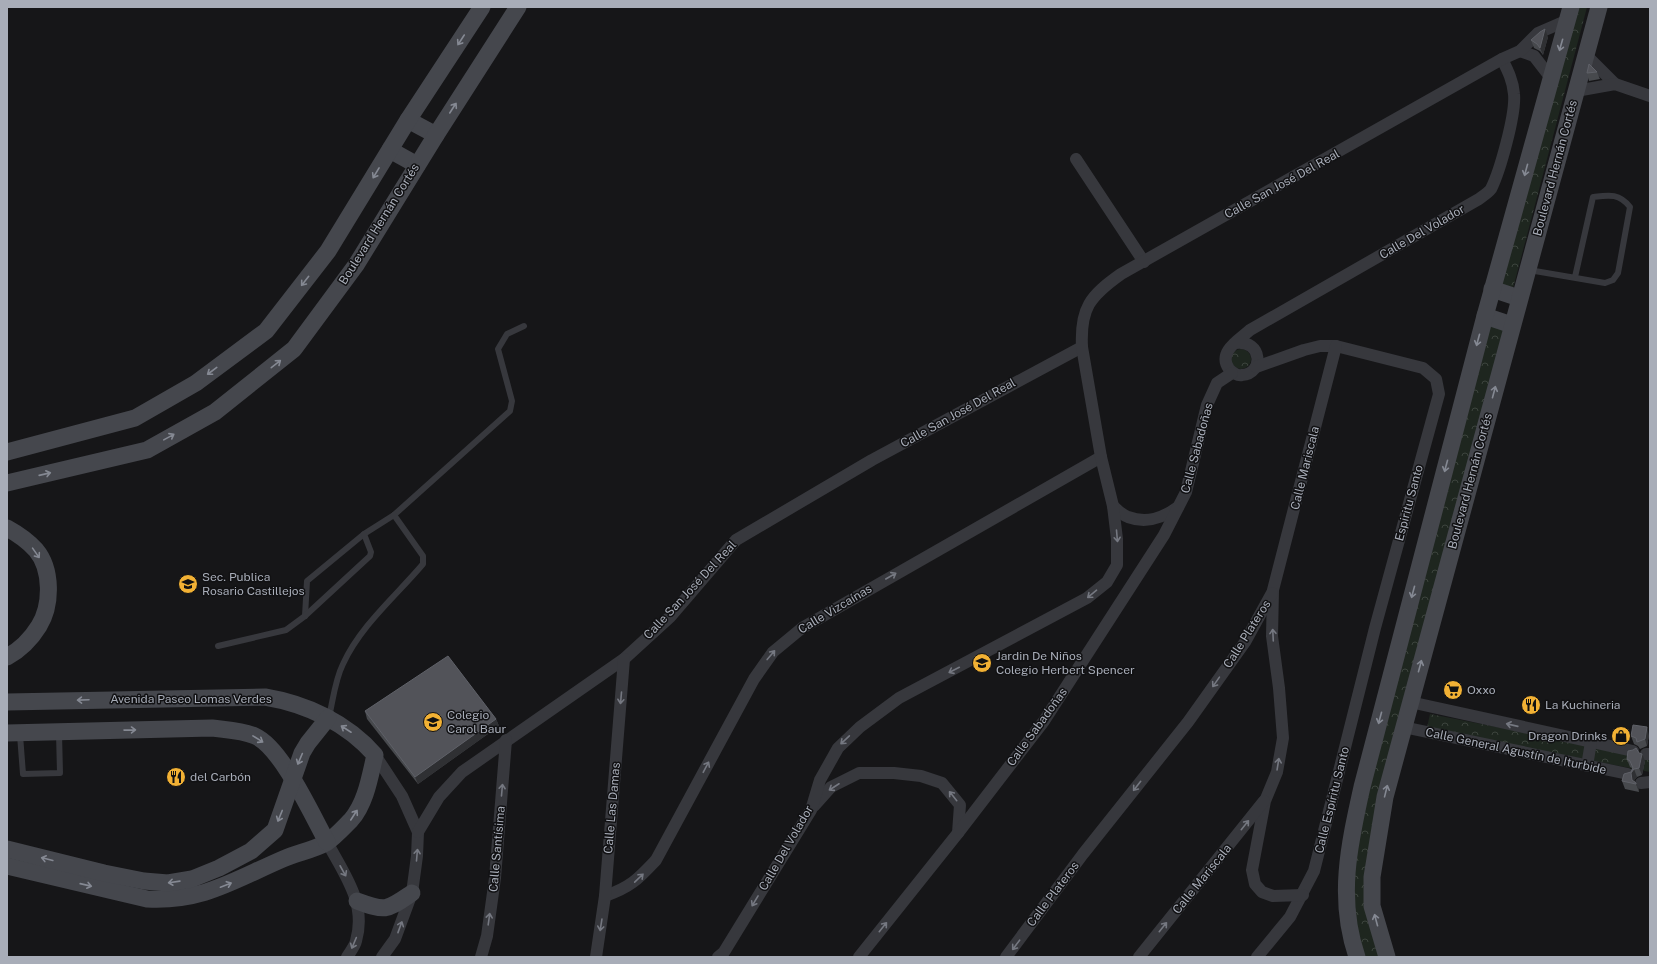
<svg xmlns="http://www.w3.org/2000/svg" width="1657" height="964" font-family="'Public Sans',sans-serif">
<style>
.park{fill:url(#park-crowns)}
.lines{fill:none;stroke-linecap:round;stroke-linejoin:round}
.lane{stroke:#37383d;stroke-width:6}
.street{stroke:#37383d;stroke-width:12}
.secondary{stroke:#45474d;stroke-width:17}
.wall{fill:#47494d}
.shaded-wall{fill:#2f3033}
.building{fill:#525359;stroke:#5f6168}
.oneway{stroke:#858993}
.oneway2{stroke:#757881}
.labels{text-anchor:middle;stroke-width:3;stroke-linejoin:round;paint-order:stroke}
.street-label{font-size:12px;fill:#a8adb8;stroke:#111113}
.poi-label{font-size:12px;fill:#a8adb8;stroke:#111113;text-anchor:start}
</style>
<defs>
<pattern id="park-crowns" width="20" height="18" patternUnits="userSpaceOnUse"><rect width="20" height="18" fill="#1e261f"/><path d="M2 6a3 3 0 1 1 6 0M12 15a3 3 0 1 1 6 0" fill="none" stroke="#3c433d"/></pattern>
</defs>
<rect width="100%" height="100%" fill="#161618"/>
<g class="park">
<path d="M1572 7H1587L1512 292 1498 288Z"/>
<path d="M1484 322 1507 329 1365 905 1373 938 1380 957H1360L1356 946 1352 842Z"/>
<circle cx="1241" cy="359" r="10"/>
<path d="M1430 714 1650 757V772L1427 728Z"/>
</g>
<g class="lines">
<g class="lane">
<path d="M1529 270 1605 283 1613 280 1618 273 1630 207C1619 193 1609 195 1593 197L1575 277"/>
<path d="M305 616 307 581 364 534 394 515 510 411 512 401 498 349 507 334 524 326"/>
<path d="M218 646 286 630 305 616 370 556 371 552 364 534"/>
<path d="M329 717C333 700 335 680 343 664 361 625 396 596 423 564V556L394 515"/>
<path d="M20 735 23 774 60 773 59 733"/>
</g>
<g class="street">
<path d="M1520 51 1534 56 1551 78"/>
<path d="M1586 55 1615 84"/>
<path d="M1576 91 1615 84 1650 96"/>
<path d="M1076 159 1144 262"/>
<path d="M1236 343C1263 340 1264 374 1242 375 1237 376 1232 372 1229 369 1217 352 1239 340 1250 330L1479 199C1483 196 1488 193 1491 189 1500 171 1516 114 1514 94 1513 81 1508 71 1502 59"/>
<path d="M1256 367 1304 350 1320 346H1336L1423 368 1436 379 1439 394 1375 628 1314 871 1290 917 1257 957"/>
<path d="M1113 506C1117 510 1123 515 1128 517 1147 524 1163 518 1178 507"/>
<path d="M1410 702 1633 751"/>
<path d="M1403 727 1628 774"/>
<path d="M1646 754H1650"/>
<path d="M375 755 402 796 418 832 417 856 412 893 395 939 382 957"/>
<path d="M1587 766 1591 742"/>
<path d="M1641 783 1650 782"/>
<path d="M814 806 831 787 859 773H894L921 776 942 783 960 805 958 833"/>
<path d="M418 832 439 797 462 772 624 659 670 617 736 540 872 460 1082 347"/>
<path d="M327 842C344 874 367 903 356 941 355 946 350 952 347 957"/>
<path d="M1303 895 1273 896 1262 892 1255 884 1252 870 1265 801 1277 772 1283 738 1279 688 1272 636 1273 590 1336 346"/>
<path d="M605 896C631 887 638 879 656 860L754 679 773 652 802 628 1101 457"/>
<path d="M481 957 487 936 495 878 506 740"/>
<path d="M596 957 605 896 624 659"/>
<path d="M718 957 724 952 811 810 820 780 838 748 860 727 899 698 1087 598 1107 582 1117 565V539L1113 506 1101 457 1082 347C1080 308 1090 296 1121 274L1502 59 1520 51 1538 33 1568 20"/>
<path d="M859 957 958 833 1044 721 1164 535 1186 492 1207 405 1217 383 1232 373"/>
<path d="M1006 957 1083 854 1188 722 1245 642 1272 593"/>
<path d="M1139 957 1264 801"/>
</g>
<g class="secondary">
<path d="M408 120 436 135"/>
<path d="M390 150 417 165"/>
<path d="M1492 289 1519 298"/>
<path d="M1485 316 1512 325"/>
<path d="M7 452 135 418 196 383 266 331 328 251 408 120 482 7"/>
<path d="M7 483 147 450 215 412 294 349 356 265 436 135 518 7"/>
<path d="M7 528C18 534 28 541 36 550 52 569 52 605 39 626 31 639 20 650 7 657"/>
<path d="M7 702 265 697C307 704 347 723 375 755 370 776 366 803 351 820 344 827 334 838 326 843 313 850 297 853 283 859 234 880 203 902 147 899L7 866"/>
<path d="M7 733 212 728C227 730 241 730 255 736 282 748 312 815 327 842"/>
<path d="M7 849 104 873 144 881 168 883 192 879 219 868 251 851 275 830 302 753 308 743 328 718"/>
<path d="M357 901C387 912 387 910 412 893"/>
<path d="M1357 957C1337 899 1349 845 1362 787L1485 316 1571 7"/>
<path d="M1387 957 1372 906V877L1385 797 1599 7"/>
</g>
</g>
<g class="wall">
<path d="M1548 37 1543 55 1540 51 1534 48 1531 40Z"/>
<path d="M1597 72 1600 79 1589 81 1587 73Z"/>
<path d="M365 711 496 719 499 726 418 784 367 719Z"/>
<path d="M1649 735 1647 746 1640 749 1638 746 1634 744 1631 736Z"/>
<path d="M1627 759 1645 761 1642 775 1637 777 1634 780 1636 783 1639 790V792L1625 789 1622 781 1631 772 1632 768 1630 767Z"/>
</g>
<g class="shaded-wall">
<path d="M1545 29 1548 37 1543 55 1540 48Z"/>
<path d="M496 719 499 726 418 784 415 777Z"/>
<path d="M1647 727 1649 735 1647 746 1645 739Z"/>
<path d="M1642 754 1645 761 1642 775 1639 768Z"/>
<path d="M1634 769 1637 777 1634 780V784L1632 780 1631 773Z"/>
<path d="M1636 783 1639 790V792L1636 784Z"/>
</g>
<g class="building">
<path d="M1545 29 1540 48 1537 44 1531 40 1540 32Z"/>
<path d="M1589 64 1597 72 1587 73Z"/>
<path d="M448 656 496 719 415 777 365 711Z"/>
<path d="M1633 725 1647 727 1645 739 1637 742 1636 738 1631 736Z"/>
<path d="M1636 748 1639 753 1642 754 1639 768 1634 769 1631 773 1632 780 1636 783V784L1622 781 1624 774 1631 772 1633 768 1630 761 1627 759 1628 751 1633 750Z"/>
</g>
<defs><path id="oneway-shaft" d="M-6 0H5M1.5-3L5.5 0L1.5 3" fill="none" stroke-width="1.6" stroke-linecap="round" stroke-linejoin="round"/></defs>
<g class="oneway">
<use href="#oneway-shaft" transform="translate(461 40) rotate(123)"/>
<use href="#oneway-shaft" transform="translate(1561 45) rotate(106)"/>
<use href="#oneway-shaft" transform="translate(453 108) rotate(-57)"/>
<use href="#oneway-shaft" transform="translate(1526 170) rotate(105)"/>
<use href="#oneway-shaft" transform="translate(376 173) rotate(121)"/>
<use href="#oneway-shaft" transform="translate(305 281) rotate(128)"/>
<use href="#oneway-shaft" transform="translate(1478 340) rotate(105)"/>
<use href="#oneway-shaft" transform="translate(276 364) rotate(-38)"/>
<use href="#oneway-shaft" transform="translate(212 371) rotate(143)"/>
<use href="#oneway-shaft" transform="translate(1494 392) rotate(-75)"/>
<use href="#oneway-shaft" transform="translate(169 437) rotate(-29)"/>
<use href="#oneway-shaft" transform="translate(1446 466) rotate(105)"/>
<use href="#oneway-shaft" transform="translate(45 474) rotate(-13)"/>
<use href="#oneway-shaft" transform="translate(36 553) rotate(55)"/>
<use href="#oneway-shaft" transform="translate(1413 592) rotate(105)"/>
<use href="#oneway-shaft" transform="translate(1420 666) rotate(-75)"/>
<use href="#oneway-shaft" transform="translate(83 700) rotate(178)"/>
<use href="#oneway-shaft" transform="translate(1380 718) rotate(105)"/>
<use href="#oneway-shaft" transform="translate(346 729) rotate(-147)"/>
<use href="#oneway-shaft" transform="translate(130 730) rotate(-1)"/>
<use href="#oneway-shaft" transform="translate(258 739) rotate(32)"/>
<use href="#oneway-shaft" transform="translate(300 759) rotate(113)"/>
<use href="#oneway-shaft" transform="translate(1386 791) rotate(-76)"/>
<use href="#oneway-shaft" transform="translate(354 815) rotate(-57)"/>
<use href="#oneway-shaft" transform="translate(280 816) rotate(112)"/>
<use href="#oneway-shaft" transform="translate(47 859) rotate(-166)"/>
<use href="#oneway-shaft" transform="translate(174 882) rotate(172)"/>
<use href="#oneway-shaft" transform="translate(86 885) rotate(13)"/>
<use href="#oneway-shaft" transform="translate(226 885) rotate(-21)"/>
<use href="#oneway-shaft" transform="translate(1376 920) rotate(-105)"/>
</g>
<g class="oneway2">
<use href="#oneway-shaft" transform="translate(1117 536) rotate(85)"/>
<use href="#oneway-shaft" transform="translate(891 576) rotate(-30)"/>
<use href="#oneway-shaft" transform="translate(1092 594) rotate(140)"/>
<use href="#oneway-shaft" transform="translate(1273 635) rotate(-93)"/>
<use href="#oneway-shaft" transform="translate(771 655) rotate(-50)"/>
<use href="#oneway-shaft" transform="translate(954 670) rotate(153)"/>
<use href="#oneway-shaft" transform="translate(1216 682) rotate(125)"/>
<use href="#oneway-shaft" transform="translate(621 698) rotate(95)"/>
<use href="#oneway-shaft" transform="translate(1512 725) rotate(-167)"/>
<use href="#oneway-shaft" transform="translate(845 740) rotate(137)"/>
<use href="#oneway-shaft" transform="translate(1278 764) rotate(-81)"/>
<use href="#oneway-shaft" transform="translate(706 767) rotate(-62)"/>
<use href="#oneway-shaft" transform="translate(1137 786) rotate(128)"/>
<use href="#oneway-shaft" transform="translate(834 787) rotate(147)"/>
<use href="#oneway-shaft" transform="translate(502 790) rotate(-85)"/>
<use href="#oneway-shaft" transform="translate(953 796) rotate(-129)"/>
<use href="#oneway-shaft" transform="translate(1245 825) rotate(-51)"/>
<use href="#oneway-shaft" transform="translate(417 855) rotate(-85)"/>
<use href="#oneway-shaft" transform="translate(343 871) rotate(61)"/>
<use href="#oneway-shaft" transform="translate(639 878) rotate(-44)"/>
<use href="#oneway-shaft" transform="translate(755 901) rotate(121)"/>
<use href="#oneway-shaft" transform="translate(489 919) rotate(-82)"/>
<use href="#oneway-shaft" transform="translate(601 925) rotate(99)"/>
<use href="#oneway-shaft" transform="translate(400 927) rotate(-70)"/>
<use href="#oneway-shaft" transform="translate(883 927) rotate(-51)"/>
<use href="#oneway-shaft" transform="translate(1163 927) rotate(-51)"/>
<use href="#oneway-shaft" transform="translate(354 943) rotate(113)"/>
<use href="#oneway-shaft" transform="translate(1016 945) rotate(127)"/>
</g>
<defs>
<g id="school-disc" transform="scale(1)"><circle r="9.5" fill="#f2b134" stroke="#111113"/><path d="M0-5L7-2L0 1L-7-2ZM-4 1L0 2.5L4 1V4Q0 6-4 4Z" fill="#111"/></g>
<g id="supermarket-disc" transform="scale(1)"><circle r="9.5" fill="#f2b134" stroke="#111113"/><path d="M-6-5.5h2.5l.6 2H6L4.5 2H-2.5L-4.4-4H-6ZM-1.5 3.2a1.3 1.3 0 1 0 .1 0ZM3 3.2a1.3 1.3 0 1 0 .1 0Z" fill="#111"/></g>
<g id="restaurant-disc" transform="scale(1)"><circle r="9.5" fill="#f2b134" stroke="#111113"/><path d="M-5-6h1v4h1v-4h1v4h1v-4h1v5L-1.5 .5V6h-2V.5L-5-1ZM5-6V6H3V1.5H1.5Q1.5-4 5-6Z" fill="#111"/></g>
<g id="shop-disc" transform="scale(1)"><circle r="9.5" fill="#f2b134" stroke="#111113"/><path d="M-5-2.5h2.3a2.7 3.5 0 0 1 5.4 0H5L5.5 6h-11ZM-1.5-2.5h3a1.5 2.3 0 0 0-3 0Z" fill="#111"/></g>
</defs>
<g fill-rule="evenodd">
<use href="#school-disc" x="188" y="584"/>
<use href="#school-disc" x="982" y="663"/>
<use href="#supermarket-disc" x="1453" y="690"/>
<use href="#restaurant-disc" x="1531" y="705"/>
<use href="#school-disc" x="433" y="722"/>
<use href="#shop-disc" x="1621" y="736"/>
<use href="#restaurant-disc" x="176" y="777"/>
</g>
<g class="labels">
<g class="street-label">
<text transform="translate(1555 168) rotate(-75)" y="4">Boulevard Hernán Cortés</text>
<text transform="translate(1282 184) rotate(-29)" y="4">Calle San José Del Real</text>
<text transform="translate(379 224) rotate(-58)" y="4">Boulevard Hernán Cortés</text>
<text transform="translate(1422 232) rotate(-30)" y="4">Calle Del Volador</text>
<text transform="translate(958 413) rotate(-29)" y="4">Calle San José Del Real</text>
<text transform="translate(1197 448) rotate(-75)" y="4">Calle Sabadoñas</text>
<text transform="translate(1305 468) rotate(-76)" y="4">Calle Mariscala</text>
<text transform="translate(1470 481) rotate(-75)" y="4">Boulevard Hernán Cortés</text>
<text transform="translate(1409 503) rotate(-75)" y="4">Espiritu Santo</text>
<text transform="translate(690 590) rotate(-47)" y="4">Calle San José Del Real</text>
<text transform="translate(835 609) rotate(-31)" y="4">Calle Vizcaínas</text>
<text transform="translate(1247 634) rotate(-58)" y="4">Calle Plateros</text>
<text x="191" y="703">Avenida Paseo Lomas Verdes</text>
<text transform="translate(1037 727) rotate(-54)" y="4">Calle Sabadoñas</text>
<text transform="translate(1516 751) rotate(12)" y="4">Calle General Agustín de Iturbide</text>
<text transform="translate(1332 800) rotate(-76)" y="4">Calle Espíritu Santo</text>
<text transform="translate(612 808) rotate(-85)" y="4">Calle Las Damas</text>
<text transform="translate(786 848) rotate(-60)" y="4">Calle Del Volador</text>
<text transform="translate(497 849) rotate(-85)" y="4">Calle Santísima</text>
<text transform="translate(1202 879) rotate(-51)" y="4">Calle Mariscala</text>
<text transform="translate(1053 894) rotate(-53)" y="4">Calle Plateros</text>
</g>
<g class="poi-label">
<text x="202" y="581">Sec. Publica<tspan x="202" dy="14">Rosario Castillejos</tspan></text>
<text x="996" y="660">Jardin De Niños<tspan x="996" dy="14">Colegio Herbert Spencer</tspan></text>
<text x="1467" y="694">Oxxo</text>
<text x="1545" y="709">La Kuchineria</text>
<text x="447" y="719">Colegio<tspan x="447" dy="14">Carol Baur</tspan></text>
<text x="1607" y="740" text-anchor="end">Dragon Drinks</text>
<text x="190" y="781">del Carbón</text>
</g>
</g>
<rect width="1657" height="964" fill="none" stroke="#a8adb8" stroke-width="16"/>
</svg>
